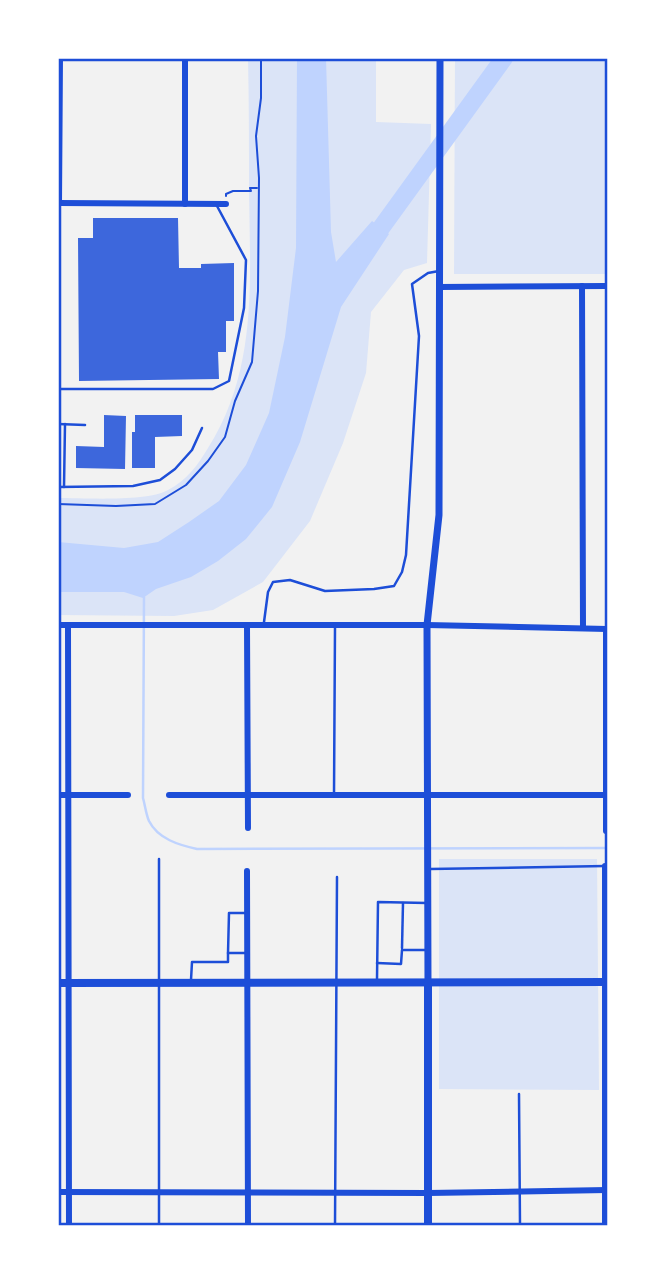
<svg xmlns="http://www.w3.org/2000/svg" width="665" height="1284" font-family="'DM Sans',sans-serif">
<style>
.green{fill:#dbe4f7}
.water{fill:#bfd3fe}
.lines{fill:none;stroke-linecap:round;stroke-linejoin:round}
.stream{stroke:#bfd3fe;stroke-width:2.5}
.river{stroke:#bfd3fe;stroke-width:18}
.building{fill:#3d67dc}
.path{stroke:#1d4ed8;stroke-width:2}
.service{stroke:#1d4ed8;stroke-width:2.5}
.minor{stroke:#1d4ed8;stroke-width:6}
.tertiary{stroke:#1d4ed8;stroke-width:7}
.secondary{stroke:#1d4ed8;stroke-width:8}
.neatline{fill:none;stroke:#1d4ed8;stroke-width:2.5}
</style>
<rect width="100%" height="100%" fill="#f2f2f2"/>
<g class="green">
<path d="M248 58H376V122L431 124 427 263 404 270 371 312 366 373 343 443 310 521 263 582 213 610 174 616 58 615V498C85 498 147 502 168 490 186 481 198 465 208 448 258 369 250 280 249 191 249 146 249 102 248 58Z"/>
<path d="M455 58H607V274H454Z"/>
<path d="M439 859H597L599 1090 439 1089Z"/>
</g>
<path class="water" d="M297 58H326L331 232 336 262 372 221 389 234 341 307 300 442 272 507 246 539 218 561 191 577 156 589 143 598 124 592H58V542L124 548 158 542 189 522 219 501 246 465 269 413 285 337 296 248Z"/>
<g class="lines">
<path class="stream" d="M144 597 143 798C145 805 146 814 149 821 158 839 179 845 197 849L607 848"/>
<path class="river" d="M365 247 381 228 504 58"/>
</g>
<g class="building">
<path d="M93 218H178L179 268H201V264L234 263V321H226V352H218L219 379 79 381 78 238H93Z"/>
<path d="M104 415 126 416 125 469 76 468V446L104 447Z"/>
<path d="M135 415H182V436L155 437V468H132V432H135Z"/>
</g>
<g class="lines">
<g class="path">
<path d="M226 196V194L233 191H251L250 188H257"/>
<path d="M58 504 116 506 155 504 186 485 208 461 225 437 235 401 252 362 258 291 259 178 256 136 261 98V58"/>
</g>
<g class="service">
<path d="M58 297 59 295V203"/>
<path d="M58 389H213L229 381 244 308 246 260 217 206"/>
<path d="M58 424 85 425"/>
<path d="M58 487 133 486 160 480 175 469 192 450 202 428"/>
<path d="M64 487 65 424"/>
<path d="M264 622 268 592 273 582 290 580 325 591 374 589 394 586 402 572 406 555 419 336 412 284 428 273 439 271"/>
<path d="M334 795 335 627"/>
<path d="M159 859V1226"/>
<path d="M430 869 605 866"/>
<path d="M402 948 403 903"/>
<path d="M247 953H228L229 913H247"/>
<path d="M377 963 401 964 402 950H427"/>
<path d="M377 979 378 902 427 903"/>
<path d="M191 980 192 962H228V953"/>
<path d="M519 1094 520 1226"/>
<path d="M335 1226 337 877"/>
</g>
<g class="minor">
<path d="M58 203 226 204"/>
<path d="M59 203 60 58"/>
<path d="M185 204V58"/>
<path d="M582 286 583 628"/>
<path d="M439 287 607 286"/>
<path d="M58 625H427L607 629"/>
<path d="M68 625 69 1226"/>
<path d="M247 626 248 828"/>
<path d="M58 795H128"/>
<path d="M169 795H607"/>
<path d="M606 831V629"/>
<path d="M605 866V1226"/>
<path d="M247 871 248 1226"/>
<path d="M58 1192 428 1193 607 1190"/>
</g>
<path class="tertiary" d="M428 983 427 625 439 515 440 58"/>
<g class="secondary">
<path d="M58 983 607 982"/>
<path d="M428 983V1226"/>
</g>
</g>
<rect width="665" height="1284" fill="none" stroke="#ffffff" stroke-width="119"/>
<rect x="60" y="60" width="546" height="1164" class="neatline"/>
</svg>
